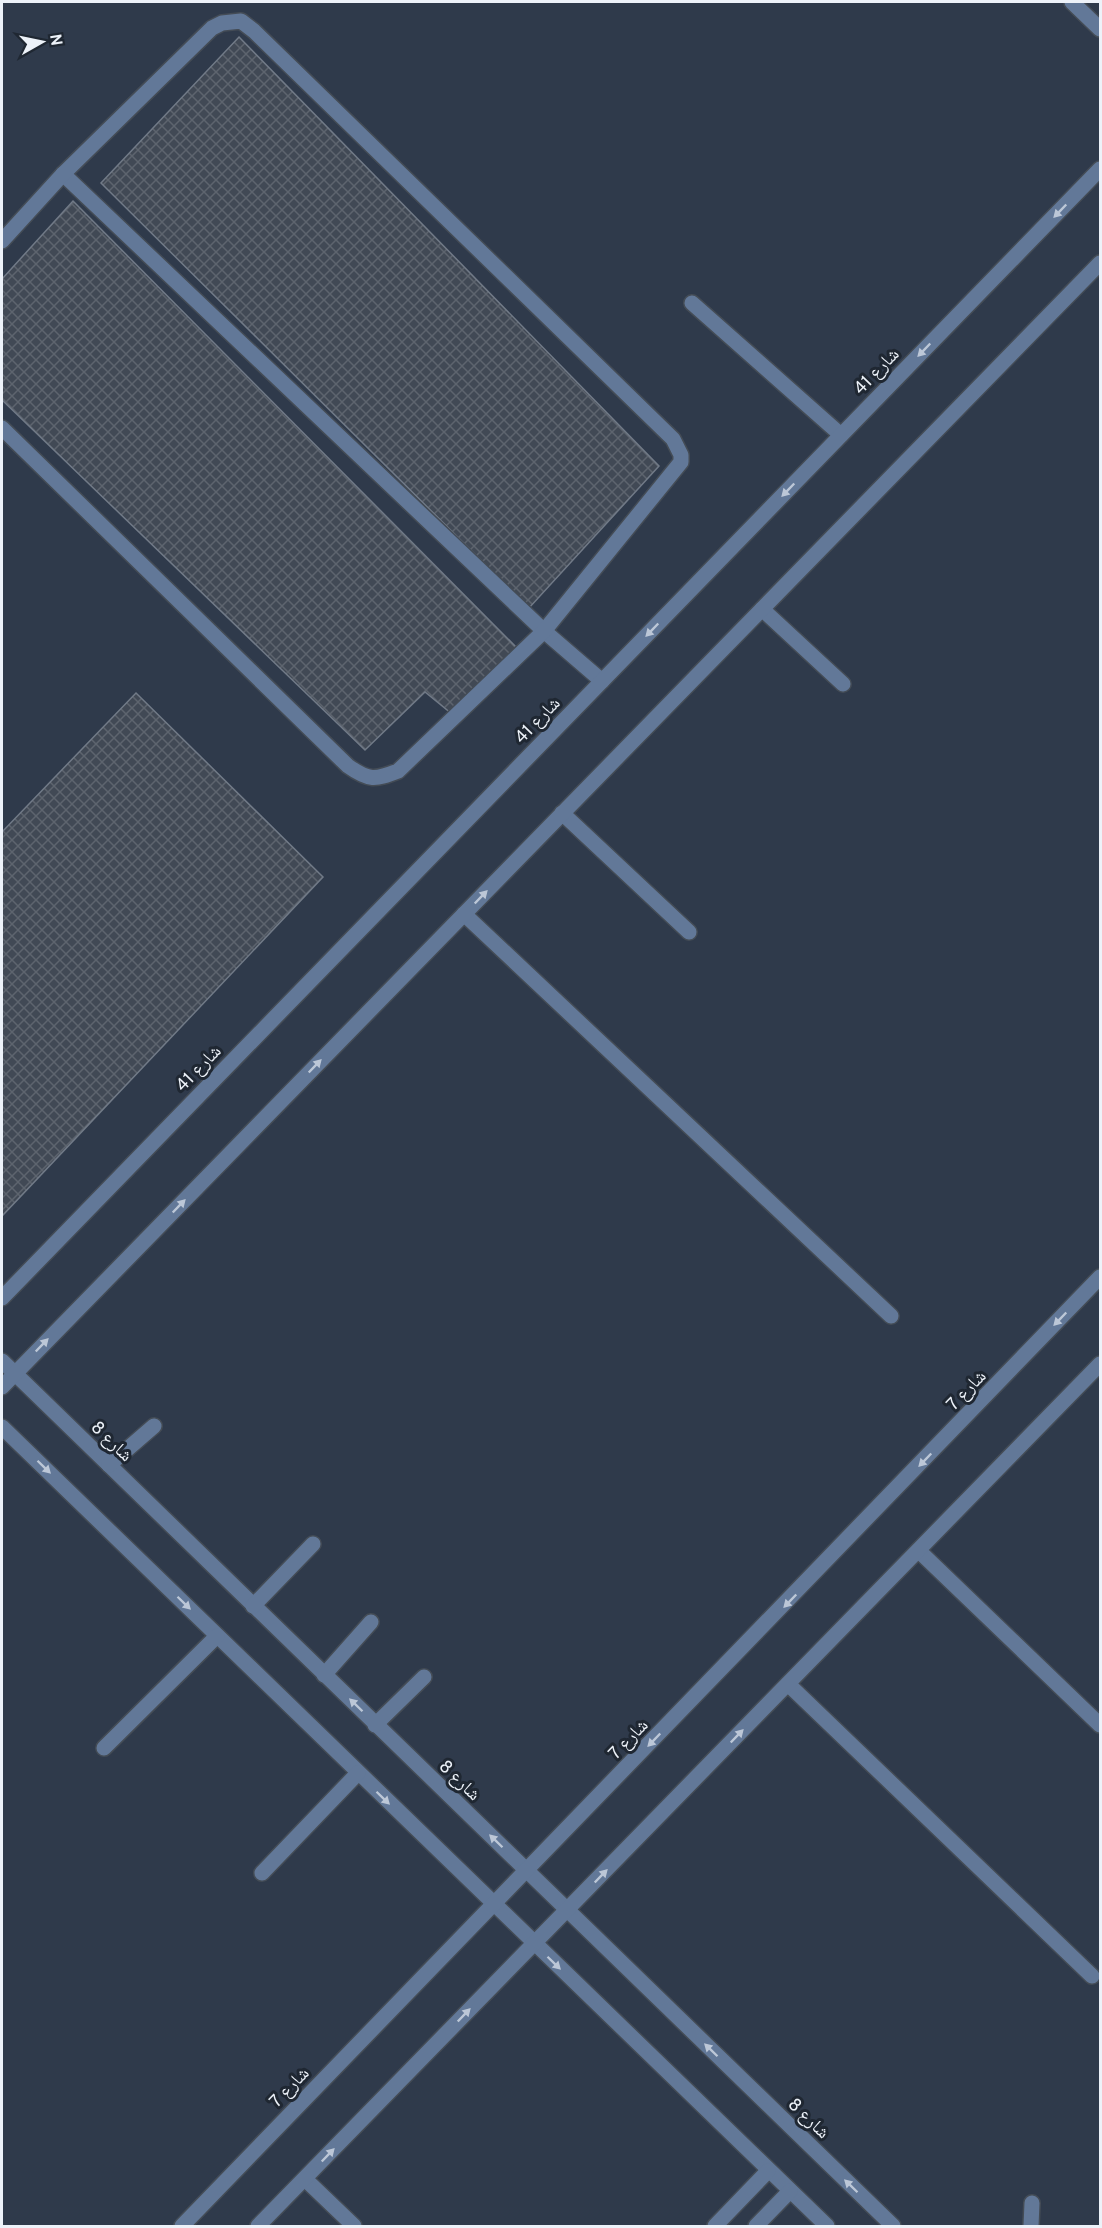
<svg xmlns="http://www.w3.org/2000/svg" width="1102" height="2228" font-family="Overpass,'Noto Naskh Arabic',sans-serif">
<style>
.built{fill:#2f3a4b}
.building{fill:url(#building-cross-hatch);stroke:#717a87;stroke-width:1.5}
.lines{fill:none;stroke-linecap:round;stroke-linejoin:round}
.minor-casing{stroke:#444c56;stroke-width:18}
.minor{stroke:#627898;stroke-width:15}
.oneway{fill:#bcc7d7}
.labels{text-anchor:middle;stroke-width:6;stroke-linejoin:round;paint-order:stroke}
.street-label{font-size:18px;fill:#edf2f9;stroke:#1f2732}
</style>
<defs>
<pattern id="building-cross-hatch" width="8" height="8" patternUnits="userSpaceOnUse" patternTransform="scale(1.5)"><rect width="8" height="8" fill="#414955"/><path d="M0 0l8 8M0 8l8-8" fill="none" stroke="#5d646e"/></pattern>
</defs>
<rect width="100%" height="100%" fill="#29313c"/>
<rect class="built" x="2" y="2" width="1098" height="2224"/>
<g class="building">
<path d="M239 37 659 466 529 608 101 183Z"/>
<path d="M73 201 517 648 452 714 425 692 365 750 2 400V279Z"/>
<path d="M136 693 323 877 2 1216V832Z"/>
</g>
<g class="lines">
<g class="minor-casing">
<g id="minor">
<path d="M1072 2 1100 29"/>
<path d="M63 174 544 631 602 681"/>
<path d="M2 241 63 174 212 28 222 23 241 21 254 31 673 439 681 455V462L544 631 398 771C375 780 369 781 348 766L2 428"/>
<path d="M692 303 841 435"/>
<path d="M762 609 843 684"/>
<path d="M562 813 689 932"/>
<path d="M464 914 891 1316"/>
<path d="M2 1298 1100 169"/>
<path d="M2 1361 893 2226"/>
<path d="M2 1387 1100 263"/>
<path d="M2 1427 827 2226"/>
<path d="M109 1465 154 1426"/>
<path d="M919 1551 1100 1725"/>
<path d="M253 1606 313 1544"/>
<path d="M324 1675 371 1622"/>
<path d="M788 1684 1092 1976"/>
<path d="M375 1725 424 1677"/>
<path d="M104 1748 217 1636"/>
<path d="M262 1873 358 1773"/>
<path d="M305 2179 354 2226"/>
<path d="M182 2226C487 1910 795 1595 1100 1277"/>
<path d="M258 2226 1100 1364"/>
<path d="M715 2226 768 2171"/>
<path d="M756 2226 790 2191"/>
<path d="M1031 2226 1032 2203"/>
</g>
</g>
<use href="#minor" class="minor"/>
</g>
<defs><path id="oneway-solid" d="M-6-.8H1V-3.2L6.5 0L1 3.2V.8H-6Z" transform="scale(1.5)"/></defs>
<g class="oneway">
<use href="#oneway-solid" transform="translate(1060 211) rotate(134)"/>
<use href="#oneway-solid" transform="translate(924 350) rotate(134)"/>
<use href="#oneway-solid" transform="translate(788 490) rotate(134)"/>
<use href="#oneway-solid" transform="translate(652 630) rotate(134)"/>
<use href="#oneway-solid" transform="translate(481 897) rotate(-46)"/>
<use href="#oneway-solid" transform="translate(315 1066) rotate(-46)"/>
<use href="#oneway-solid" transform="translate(179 1206) rotate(-46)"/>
<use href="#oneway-solid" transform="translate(1060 1319) rotate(134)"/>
<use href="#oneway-solid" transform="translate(42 1345) rotate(-46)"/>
<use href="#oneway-solid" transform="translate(925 1460) rotate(134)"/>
<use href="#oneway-solid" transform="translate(44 1467) rotate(44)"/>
<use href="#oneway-solid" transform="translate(790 1601) rotate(134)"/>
<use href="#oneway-solid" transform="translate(184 1603) rotate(44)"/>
<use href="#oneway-solid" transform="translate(356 1705) rotate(-136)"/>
<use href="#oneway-solid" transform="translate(737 1736) rotate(-46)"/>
<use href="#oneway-solid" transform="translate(654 1740) rotate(134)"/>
<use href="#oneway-solid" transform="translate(383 1798) rotate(44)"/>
<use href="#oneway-solid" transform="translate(496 1841) rotate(-136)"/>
<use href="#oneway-solid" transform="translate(601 1876) rotate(-46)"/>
<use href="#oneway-solid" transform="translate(554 1963) rotate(44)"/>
<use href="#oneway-solid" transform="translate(464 2015) rotate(-46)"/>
<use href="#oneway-solid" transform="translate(711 2050) rotate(-136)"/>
<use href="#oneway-solid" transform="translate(328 2155) rotate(-46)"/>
<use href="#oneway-solid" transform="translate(851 2186) rotate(-136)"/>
</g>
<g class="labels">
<g class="street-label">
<text transform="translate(876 371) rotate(-46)" y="6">شارع 41</text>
<text transform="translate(537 720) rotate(-46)" y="6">شارع 41</text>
<text transform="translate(198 1068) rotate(-46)" y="6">شارع 41</text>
<text transform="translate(966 1390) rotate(-46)" y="6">شارع 7</text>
<text transform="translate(112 1441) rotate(44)" y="6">شارع 8</text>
<text transform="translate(628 1739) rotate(-46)" y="6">شارع 7</text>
<text transform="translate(460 1780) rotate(44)" y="6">شارع 8</text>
<text transform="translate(289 2087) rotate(-46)" y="6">شارع 7</text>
<text transform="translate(809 2118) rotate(44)" y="6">شارع 8</text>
</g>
</g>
<rect width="1102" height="2228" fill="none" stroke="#edf2f9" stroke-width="6"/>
<g transform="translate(42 42) rotate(81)" stroke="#1f2732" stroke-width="4.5" paint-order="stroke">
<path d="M0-4.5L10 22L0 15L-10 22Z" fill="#edf2f9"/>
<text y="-9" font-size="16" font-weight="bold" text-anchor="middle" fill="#edf2f9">N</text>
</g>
</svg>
